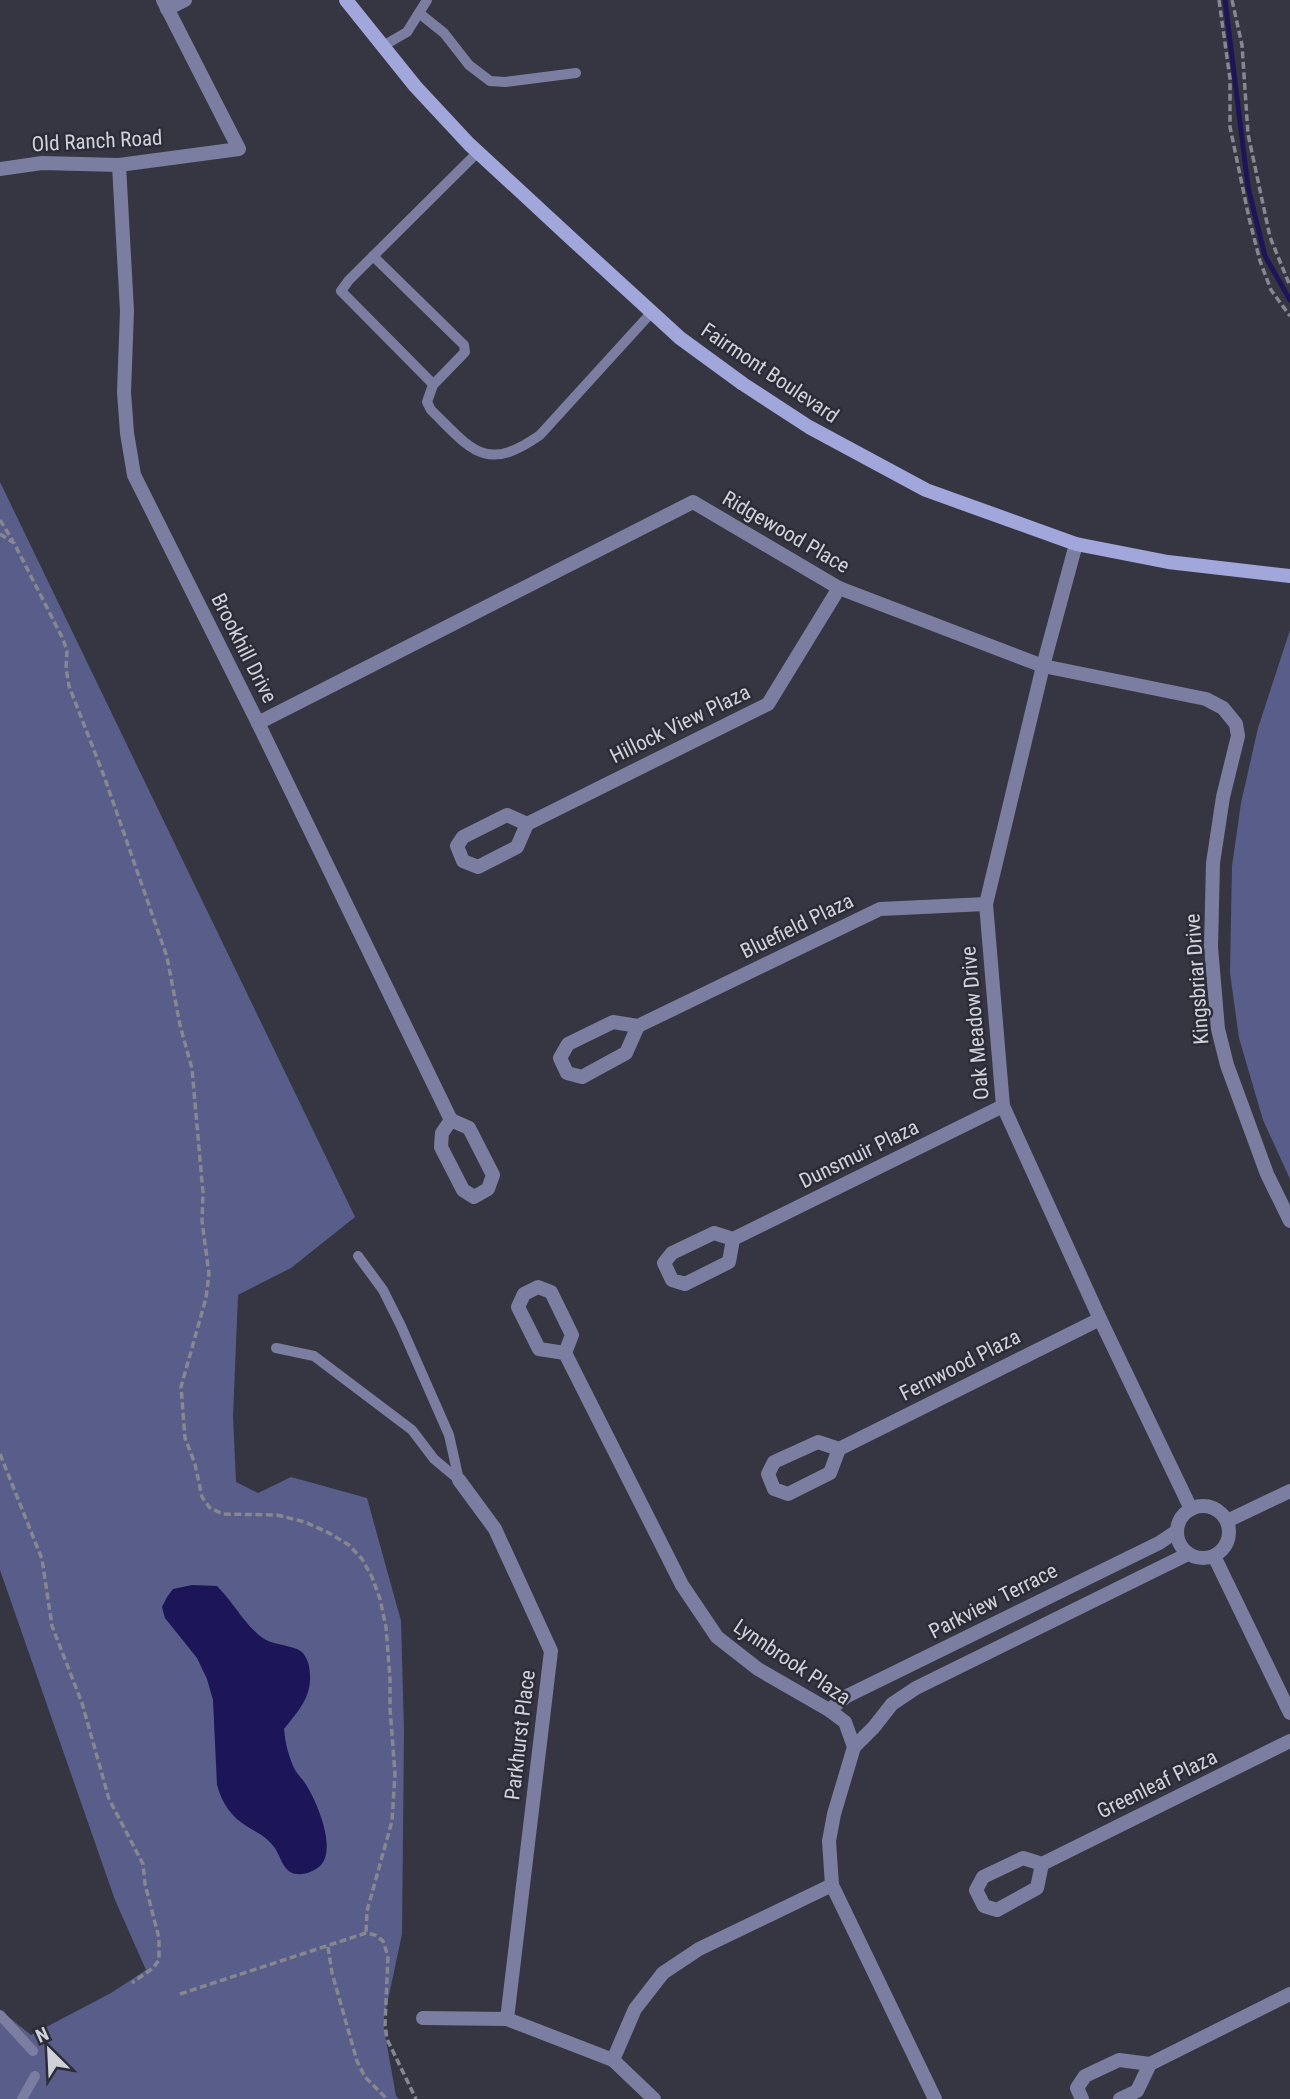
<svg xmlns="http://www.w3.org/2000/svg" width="1290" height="2099" font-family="'Roboto Condensed',sans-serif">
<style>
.green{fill:#595d8a}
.water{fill:#1c1557}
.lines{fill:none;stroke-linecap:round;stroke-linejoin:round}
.stream{stroke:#1c1557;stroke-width:5}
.path{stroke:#868790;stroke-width:3.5;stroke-dasharray:7 3.5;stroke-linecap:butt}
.service{stroke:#7b7ea0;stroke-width:10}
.minor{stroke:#7b7ea0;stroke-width:14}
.secondary{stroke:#a1a6db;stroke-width:14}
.labels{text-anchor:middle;stroke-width:5;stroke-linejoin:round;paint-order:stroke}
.street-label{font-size:21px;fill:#d1d2d9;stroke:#2b2c37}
</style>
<rect width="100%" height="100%" fill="#353642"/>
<g class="green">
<path d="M0 482 355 1217 291 1268 238 1295 233 1416 236 1482 258 1493 291 1477 367 1498 401 1621 404 1732 402 1934 383 2023 396 2096 399 2099H0V2010L31 2035 111 1993 146 1970 115 1900 0 1570Z"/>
<path d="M1290 630V1179L1263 1120 1239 1038 1230 973 1232 866 1241 803 1258 728Z"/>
</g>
<path class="water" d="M192 1585 217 1586C233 1602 243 1622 260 1636 271 1645 285 1644 297 1649 304 1652 307 1658 309 1666 314 1694 301 1708 284 1729 285 1742 288 1754 293 1766 297 1775 304 1780 308 1788 318 1805 336 1848 321 1865 315 1871 305 1875 297 1874 283 1873 281 1856 274 1847 267 1837 258 1833 248 1827 231 1817 222 1803 217 1785L213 1700 207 1679 197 1658 165 1618 162 1607 167 1597 173 1589Z"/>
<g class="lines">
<path class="stream" d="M1225 0 1248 187 1265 256 1290 300"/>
<g class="path">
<path d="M1219 0 1230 79V127L1249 218 1260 261 1271 290 1290 316"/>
<path d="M1232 0 1242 45 1248 134 1270 237 1290 286"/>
<path d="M0 520 13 541"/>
<path d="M0 534 14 543 63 639 67 651 66 668 69 686 104 776 167 957 180 1025 192 1069 203 1193 202 1221 209 1274 206 1298 181 1387 185 1438 195 1464 202 1497 210 1508 223 1514 277 1515 305 1522 329 1533 349 1545 362 1559 372 1577 380 1599 386 1627 390 1679V1708L395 1774 392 1821 367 1911 366 1933"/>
<path d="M0 1454 42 1559 52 1626 82 1703 109 1799 143 1864 145 1884 159 1938V1960L153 1968 132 1983"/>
<path d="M328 1947 332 1973 357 2061 365 2077 387 2099"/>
<path d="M180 1994 366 1933 375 1935 383 1941 388 1956 385 2025 387 2039 416 2099"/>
</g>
<g class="service">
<path d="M419 13 444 33 469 65 490 81 505 82 576 73"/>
<path d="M383 46 407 32 427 0"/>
<path d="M478 152 349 280 341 291 430 381 433 385 427 402 431 410C471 449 485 474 540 435L652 312"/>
<path d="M373 256 464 345 465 352 433 385"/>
<path d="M358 1256 383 1290 401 1326 449 1435 459 1480"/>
<path d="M276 1348 314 1356 412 1430 434 1459 458 1479"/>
<path d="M0 2015 33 2051"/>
<path d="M22 2099 35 2076"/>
</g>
<g class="minor">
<path d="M167 9 185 0"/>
<path d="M119 165 127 311 124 392 127 433 134 475 258 723 451 1120 442 1133 441 1147 463 1190 474 1197 488 1189 493 1175 469 1128 451 1120"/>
<path d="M0 169 42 163 119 165 239 149 163 0"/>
<path d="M1076 544 1043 666 986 904 1003 1106 1100 1319 1191 1509"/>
<path d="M258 723 693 502 839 588 1043 666 1206 699 1223 708 1236 724 1238 736 1223 797 1213 863 1211 947 1218 1029 1227 1065 1267 1174 1290 1221"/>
<path d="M527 824 517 847 478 867 463 861 457 846 463 837 507 815 527 824 768 704 839 588"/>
<path d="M638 1026 626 1053 582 1077 567 1073 560 1058 568 1044 613 1022 638 1026 880 909 986 904"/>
<path d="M733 1239 729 1262 685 1284 672 1280 664 1263 672 1253 714 1233 733 1239 1003 1106"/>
<path d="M565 1353 539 1349 518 1307 524 1294 538 1287 551 1292 572 1335 565 1353 682 1585 717 1637 758 1669 829 1710 845 1722 854 1747 834 1814 829 1841 832 1885 935 2099"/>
<path d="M839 1449 830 1473 788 1494 774 1489 768 1474 774 1462 818 1442 839 1449 1100 1319"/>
<path d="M459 1480 495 1529 551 1651 507 2019"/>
<circle cx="1203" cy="1532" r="26"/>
<path d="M1227 1521 1290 1491"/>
<path d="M1214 1556 1290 1713"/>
<path d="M829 1710 847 1696 1159 1543 1177 1531"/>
<path d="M854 1747 874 1727 892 1704 916 1688 1188 1554"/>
<path d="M1042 1864 1037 1888 997 1910 984 1906 976 1890 983 1877 1023 1858 1042 1864 1290 1741"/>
<path d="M423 2018 507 2019 613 2060 654 2099"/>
<path d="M613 2060 635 2009 663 1973 699 1949 832 1885"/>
<path d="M1082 2099 1077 2088 1085 2076 1119 2060 1150 2064 1290 1994"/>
<path d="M1120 2099 1137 2091 1150 2064"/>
</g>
<path class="secondary" d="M346 0 415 86 469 144 575 242 680 338 743 384 809 427 926 490 1076 544 1168 562 1290 576"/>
</g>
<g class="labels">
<g class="street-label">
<text transform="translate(97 141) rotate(-3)" y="7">Old Ranch Road</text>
<text transform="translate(770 373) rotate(34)" y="7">Fairmont Boulevard</text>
<text transform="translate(786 532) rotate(30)" y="7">Ridgewood Place</text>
<text transform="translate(244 648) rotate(63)" y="7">Brookhill Drive</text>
<text transform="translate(680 724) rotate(-26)" y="7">Hillock View Plaza</text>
<text transform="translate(797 926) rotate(-26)" y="7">Bluefield Plaza</text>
<text transform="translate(1197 979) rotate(-94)" y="7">Kingsbriar Drive</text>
<text transform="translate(975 1023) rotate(-95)" y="7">Oak Meadow Drive</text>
<text transform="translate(859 1154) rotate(-26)" y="7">Dunsmuir Plaza</text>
<text transform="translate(960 1365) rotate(-27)" y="7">Fernwood Plaza</text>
<text transform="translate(993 1601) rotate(-27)" y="7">Parkview Terrace</text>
<text transform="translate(792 1662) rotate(34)" y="7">Lynnbrook Plaza</text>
<text transform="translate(520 1735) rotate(-83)" y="7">Parkhurst Place</text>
<text transform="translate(1157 1784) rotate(-26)" y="7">Greenleaf Plaza</text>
</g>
</g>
<g transform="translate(49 2050) rotate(336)" stroke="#2b2c37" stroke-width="5" paint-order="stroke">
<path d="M0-5L12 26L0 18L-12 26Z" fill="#d1d2d9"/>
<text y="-10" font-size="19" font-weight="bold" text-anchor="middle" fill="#d1d2d9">N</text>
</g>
</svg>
